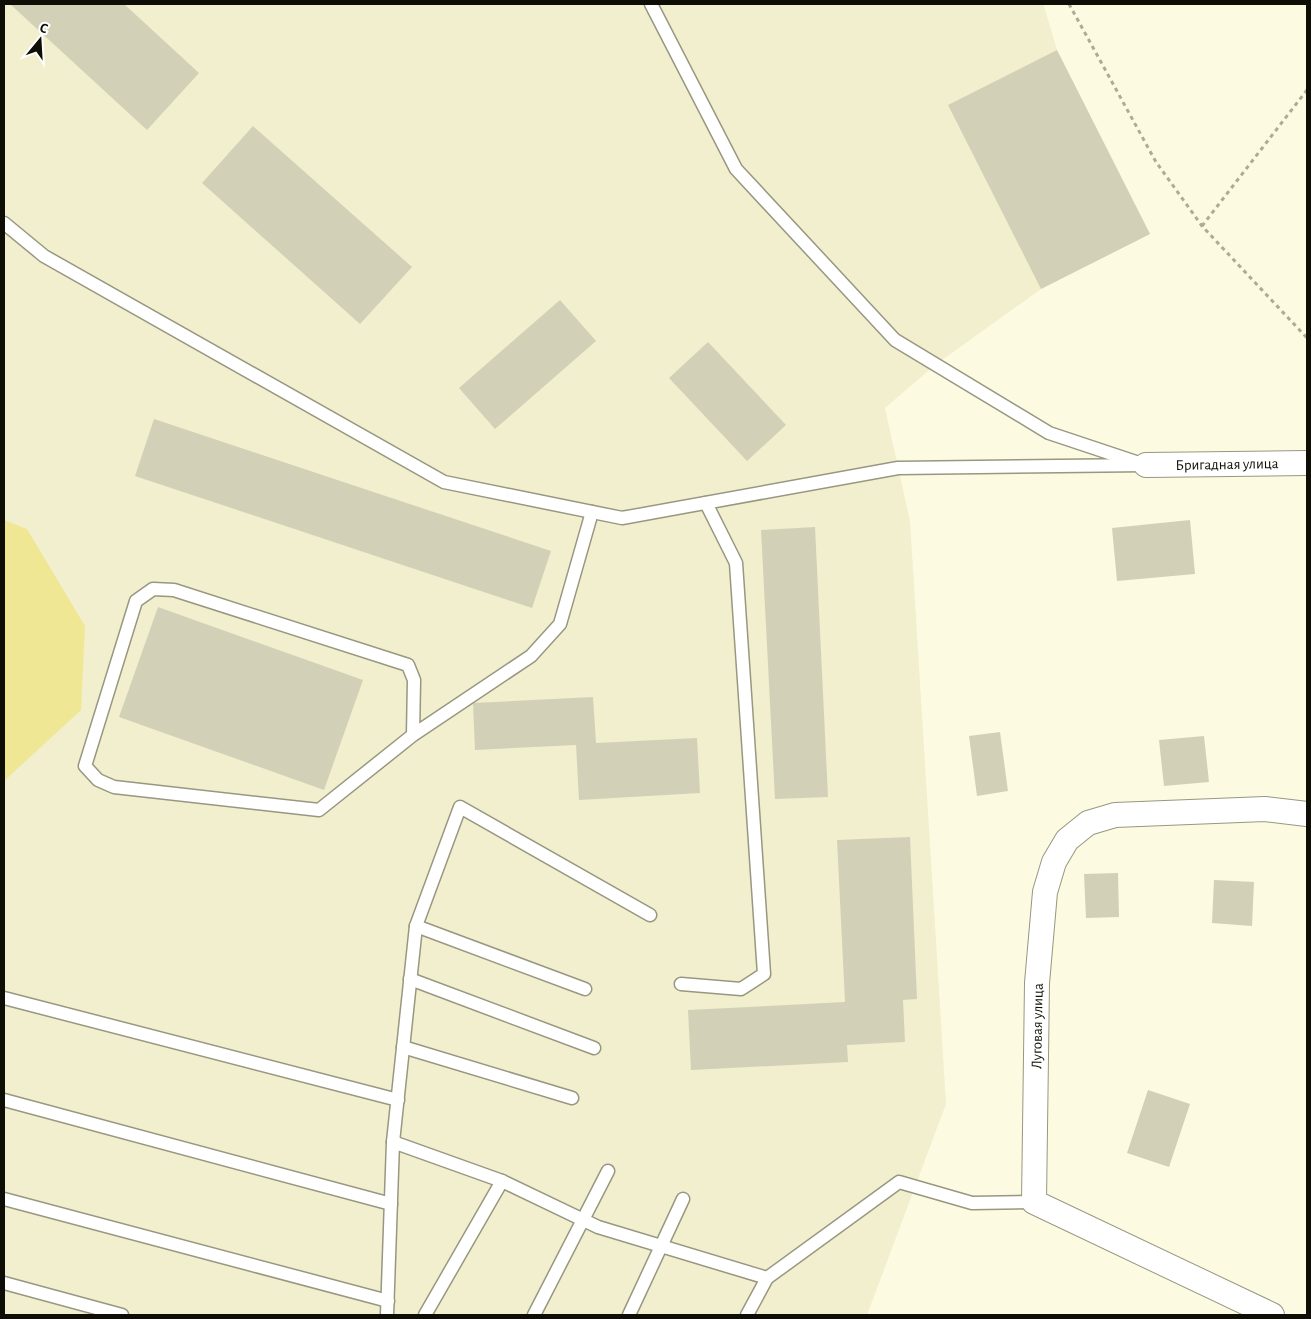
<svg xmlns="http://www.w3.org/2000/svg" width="1311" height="1319" font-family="'Alegreya Sans',sans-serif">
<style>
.built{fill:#f1efce}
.green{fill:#efe794}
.building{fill:#d2d1b8}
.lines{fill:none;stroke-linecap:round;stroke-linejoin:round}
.service-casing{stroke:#989780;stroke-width:15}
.minor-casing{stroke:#989780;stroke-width:26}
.path{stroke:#adab98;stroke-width:3;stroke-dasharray:4 4;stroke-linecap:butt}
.service{stroke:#fff;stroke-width:12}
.minor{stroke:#fff;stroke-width:24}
.labels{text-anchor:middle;stroke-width:4;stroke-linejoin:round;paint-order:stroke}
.street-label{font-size:15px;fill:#0e0e06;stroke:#fff}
</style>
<rect width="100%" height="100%" fill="#fcfae1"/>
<path class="built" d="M4 4H1043L1044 6 1057 50 1150 234 1041 289 935 365 885 408 910 521 946 1104 867 1315H4Z"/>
<path class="green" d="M4 520 27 529 85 626 81 710 4 781Z"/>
<g class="building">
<path d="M10 4H124L199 73 147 130Z"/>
<path d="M1057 50 1150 234 1041 289 948 105Z"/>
<path d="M253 126 412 267 360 324 202 183Z"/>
<path d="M560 300 596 341 495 429 459 388Z"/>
<path d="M708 342 786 425 747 461 669 378Z"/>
<path d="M154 419 551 551 532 608 135 476Z"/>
<path d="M1190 520 1195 574 1117 581 1112 528Z"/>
<path d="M815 527 828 797 775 799 761 530Z"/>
<path d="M158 607 363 680 324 790 119 717Z"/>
<path d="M593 697 596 743 697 738 700 793 579 800 576 745 475 750 473 703Z"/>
<path d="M1000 732 1008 791 977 796 969 736Z"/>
<path d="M1204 736 1209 782 1164 786 1159 740Z"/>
<path d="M910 837 917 999 903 1000 905 1042 847 1045 848 1062 691 1070 688 1010 845 1002 837 840Z"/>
<path d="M1118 873 1119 917 1086 918 1084 874Z"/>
<path d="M1214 880 1254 882 1252 926 1212 923Z"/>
<path d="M1148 1090 1190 1104 1169 1167 1127 1153Z"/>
</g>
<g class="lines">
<g class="service-casing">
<g id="service">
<path d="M651 4 736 169 895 340 1049 433 1136 462"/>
<path d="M4 223 44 256 444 482 622 518 898 468 1146 465"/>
<path d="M413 735 414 680 408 665 174 590 153 589 136 601 85 766 98 780 114 787 319 810 413 735 531 656 560 624 592 512"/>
<path d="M416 926 585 989"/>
<path d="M410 979 594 1048"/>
<path d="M681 984 741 989 764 974 736 563 706 503"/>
<path d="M4 998 398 1100"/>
<path d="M403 1047 572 1098"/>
<path d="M4 1100 391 1204"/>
<path d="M393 1142 416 926 460 807 650 915"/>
<path d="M4 1199 388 1301"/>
<path d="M4 1283 122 1315"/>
<path d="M387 1315 393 1142 502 1181 598 1227 767 1278"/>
<path d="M425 1315 502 1181"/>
<path d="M534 1315 608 1171"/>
<path d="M629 1315 683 1199"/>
<path d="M747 1315 767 1278 899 1182 972 1203 1034 1202"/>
</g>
</g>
<g class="minor-casing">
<g id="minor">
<path d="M1146 465 1307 463"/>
<path d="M1272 1315 1034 1202 1037 983 1045 892 1054 862 1067 840 1088 823 1115 815 1265 809 1307 814"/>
</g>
</g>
<g class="path">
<path d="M1069 4 1156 162 1202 226 1307 338"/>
<path d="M1202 226 1307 90"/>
</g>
<use href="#service" class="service"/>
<use href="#minor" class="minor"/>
</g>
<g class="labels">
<g class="street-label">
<text transform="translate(1227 464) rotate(-1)" y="5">Бригадная улица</text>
<text transform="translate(1037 1026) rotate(-89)" y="5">Луговая улица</text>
</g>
</g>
<rect width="1311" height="1319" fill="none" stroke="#0e0e06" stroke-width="10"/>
<g transform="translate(40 40) rotate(18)" stroke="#ffffff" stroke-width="4" paint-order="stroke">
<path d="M0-4L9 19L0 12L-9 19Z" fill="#0e0e06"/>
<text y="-8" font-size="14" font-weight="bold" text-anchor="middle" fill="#0e0e06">С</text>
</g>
</svg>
